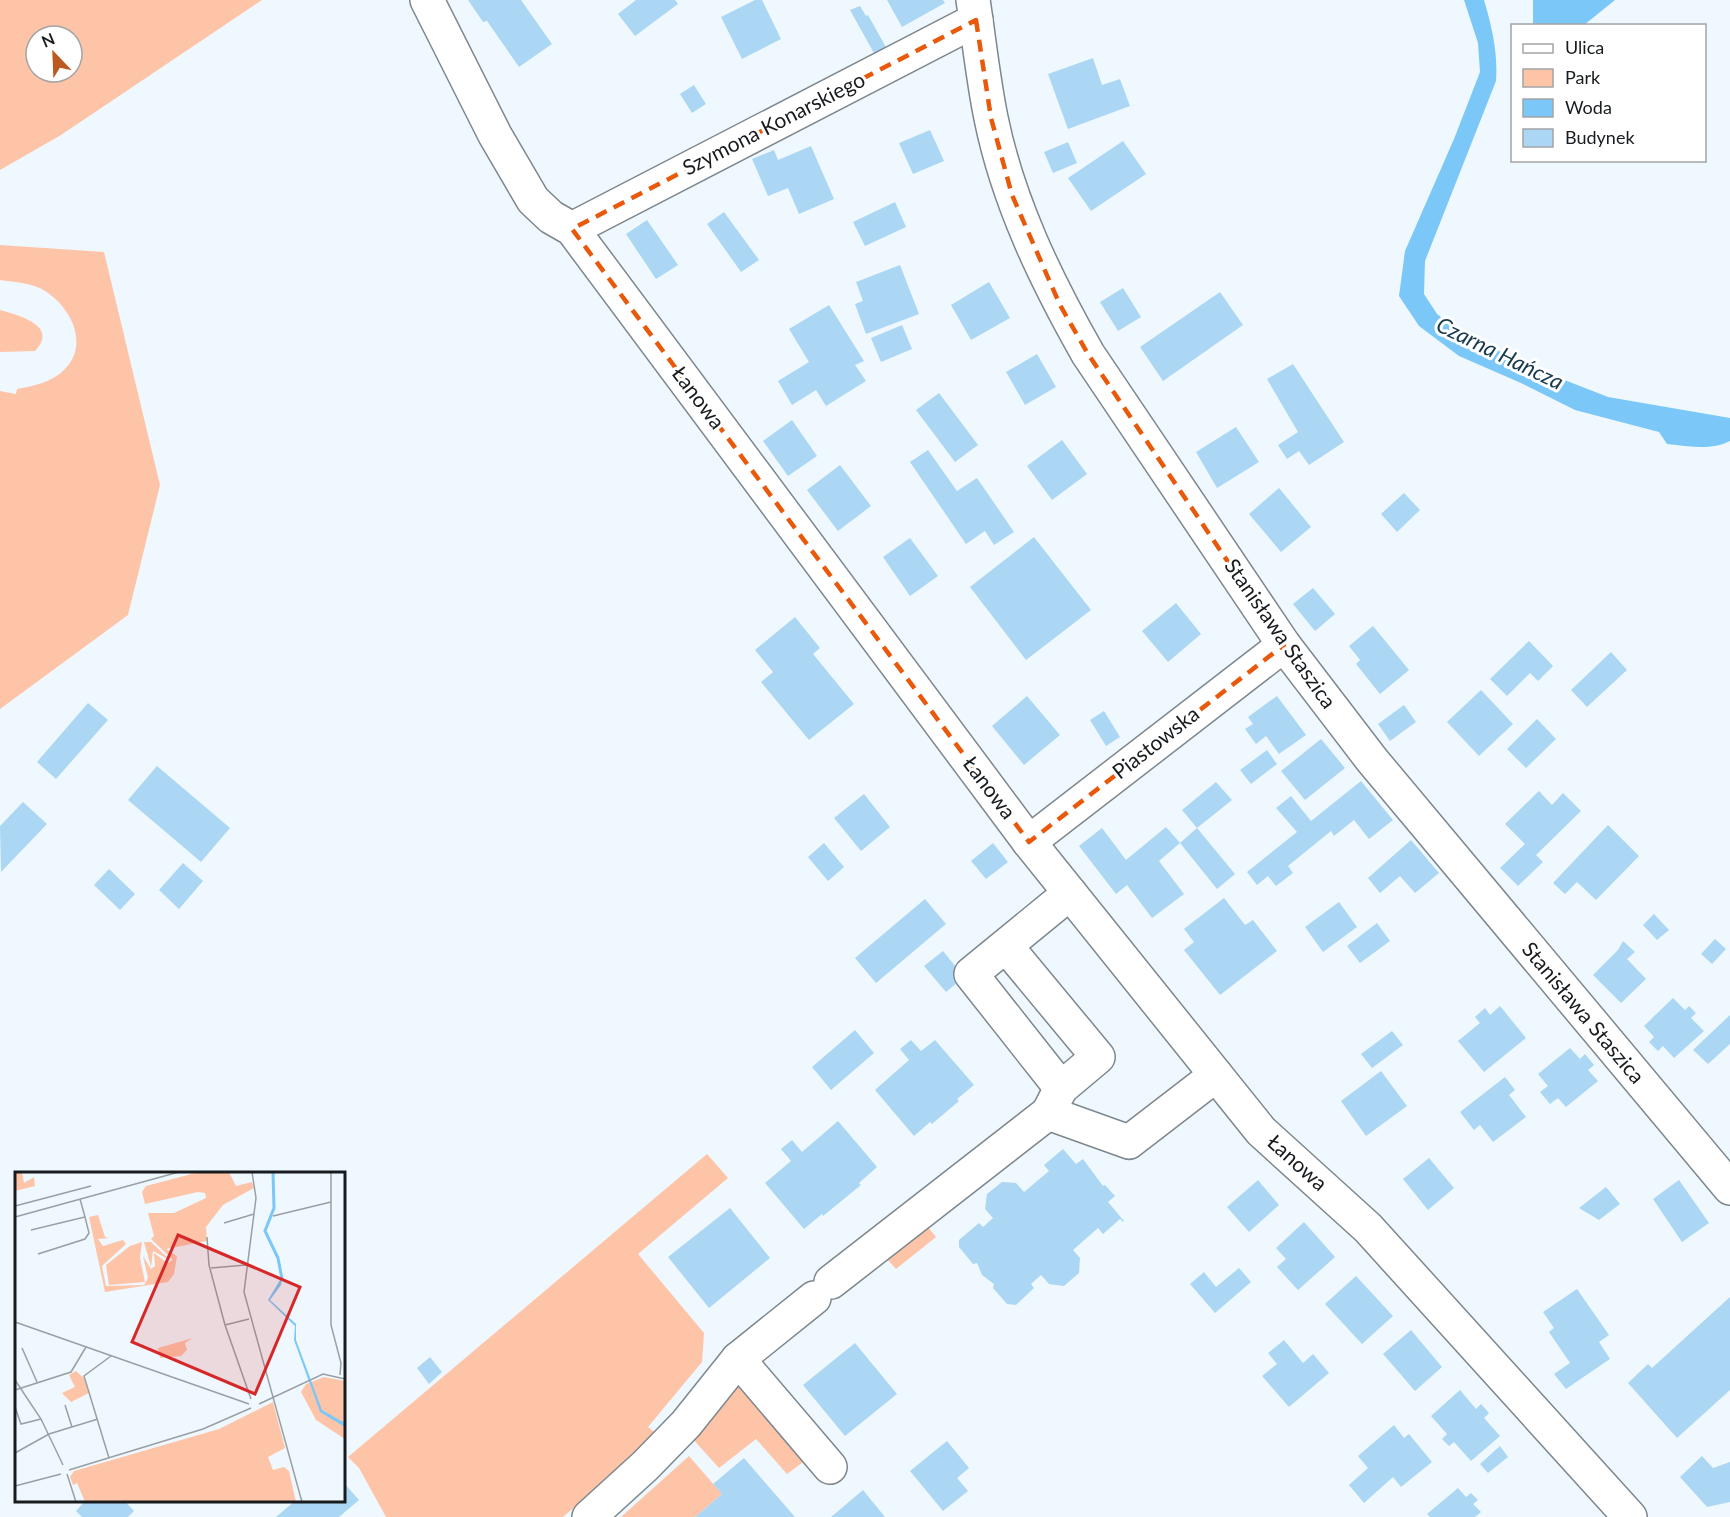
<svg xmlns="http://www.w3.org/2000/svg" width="1730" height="1517" font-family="Lato,sans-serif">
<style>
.green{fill:#fec4a8;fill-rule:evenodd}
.water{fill:#7ac7f8}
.building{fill:#abd7f5}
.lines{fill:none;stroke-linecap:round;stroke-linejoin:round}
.minor-casing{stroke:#7d878e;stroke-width:36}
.minor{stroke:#fff;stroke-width:33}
.marked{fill:none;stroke:#e8590c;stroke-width:4.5;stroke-dasharray:12 8;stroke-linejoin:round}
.labels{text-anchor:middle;stroke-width:6;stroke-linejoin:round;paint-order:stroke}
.street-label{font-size:21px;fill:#181b1e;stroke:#fff}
.water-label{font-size:22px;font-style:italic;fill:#183a4e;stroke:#fff}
.inset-river{fill:none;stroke:#7ac7f8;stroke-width:3}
.inset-road{fill:none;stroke:#99a0a4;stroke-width:1.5}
.view{fill:#d62828;fill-opacity:0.15;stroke:#d62828;stroke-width:3}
.inset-edge{fill:none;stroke:#181b1e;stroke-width:3}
</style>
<rect width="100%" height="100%" fill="#eff8fe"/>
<g class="green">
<path d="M0 0H262L61 135 0 170ZM36 36H72V72H36Z"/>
<path d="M0 245 104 252 160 485 128 615 0 709V391L16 394 17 389C34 386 52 382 64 370 90 345 71 307 45 291 33 283 14 282 0 280Z"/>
<path d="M0 310C18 315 60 326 35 351L0 352Z"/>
<path d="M707 1154 728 1178 638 1254 704 1333 702 1362 648 1427 657 1434 563 1517H386L359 1468 348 1457Z"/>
<path d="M909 1204 936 1237 896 1269 867 1237Z"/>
<path d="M744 1386 806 1460 787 1474 756 1439 719 1468 690 1436 732 1387Z"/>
<path d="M689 1456 722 1494 695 1517H621Z"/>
</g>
<g class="water">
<path d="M1464 0H1484C1492 27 1498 53 1496 81L1425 261 1424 294 1437 314 1455 328 1526 365 1608 397 1730 418V441C1710 451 1689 446 1667 444L1659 432 1575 410 1521 383 1459 356 1419 326 1399 296 1405 251 1454 139 1480 72 1478 43Z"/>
<path d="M1533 0H1615L1584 25 1533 26Z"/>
</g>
<g class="building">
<path d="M468 0H521L552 44 519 67 487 21 483 22Z"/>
<path d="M636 0H675L678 4 635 36 618 14Z"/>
<path d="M755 0H762L781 39 742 59 721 17Z"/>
<path d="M887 0H943L945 3 902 27Z"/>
<path d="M860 6 866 16 868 15 887 49 875 55 850 10Z"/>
<path d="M1093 58 1102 85 1120 79 1130 106 1068 129 1048 74Z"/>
<path d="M694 85 706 104 692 113 680 94Z"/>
<path d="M930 130 944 161 913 174 899 143Z"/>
<path d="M1123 141 1146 174 1091 211 1068 178Z"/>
<path d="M1068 142 1077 163 1053 173 1044 152Z"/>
<path d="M811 146 834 199 799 214 788 188 768 196 752 159 774 150 778 160Z"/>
<path d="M895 202 906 227 865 246 853 222Z"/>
<path d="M724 212 759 260 741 272 707 224Z"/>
<path d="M647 220 678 265 656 279 626 234Z"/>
<path d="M900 265 919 314 866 334 855 304 863 301 856 282Z"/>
<path d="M989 282 1010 318 971 340 951 305Z"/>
<path d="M1123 288 1141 317 1118 331 1100 302Z"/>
<path d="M1220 292 1243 325 1163 381 1140 347Z"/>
<path d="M829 305 864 361 855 365 866 381 826 406 816 390 792 405 778 381 809 362 789 329Z"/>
<path d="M902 325 912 349 881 362 871 338Z"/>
<path d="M1037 354 1056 387 1025 405 1006 372Z"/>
<path d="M1293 364 1344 442 1309 465 1299 451 1287 459 1278 445 1298 432 1267 379Z"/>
<path d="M939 393 978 445 955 462 916 410Z"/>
<path d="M792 420 817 456 788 476 763 441Z"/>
<path d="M1236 427 1259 462 1217 488 1196 452Z"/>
<path d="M1062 440 1087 474 1052 500 1027 466Z"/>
<path d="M928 450 957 491 977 478 1014 532 994 545 985 531 966 544 910 462Z"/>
<path d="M840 465 871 506 838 531 807 490Z"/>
<path d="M1279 488 1311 527 1281 552 1249 514Z"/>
<path d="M1404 493 1420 510 1397 532 1381 514Z"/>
<path d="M1034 537 1091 610 1026 660 970 587Z"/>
<path d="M910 538 938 576 910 596 883 557Z"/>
<path d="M1313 588 1335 614 1315 631 1293 604Z"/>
<path d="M1176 603 1201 634 1168 662 1142 631Z"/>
<path d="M795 617 820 648 813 654 854 704 809 740 761 682 773 672 755 650Z"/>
<path d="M1373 626 1409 670 1380 694 1356 664 1360 660 1349 646Z"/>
<path d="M1529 641 1553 666 1538 681 1530 673 1507 696 1490 679Z"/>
<path d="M1611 652 1627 670 1587 707 1571 690Z"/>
<path d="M1481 690 1513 724 1479 756 1447 722Z"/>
<path d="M1027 696 1060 735 1024 765 992 726Z"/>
<path d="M1277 696 1306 735 1279 754 1266 736 1256 744 1245 729 1253 724 1248 717Z"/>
<path d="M88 703 108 720 56 779 37 762Z"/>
<path d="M1404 705 1416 722 1390 741 1378 724Z"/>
<path d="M1104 711 1120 737 1106 746 1090 720Z"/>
<path d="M1537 719 1556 739 1526 768 1507 749Z"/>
<path d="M1321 739 1345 768 1305 800 1281 771Z"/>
<path d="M1267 750 1277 764 1251 784 1240 770Z"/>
<path d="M157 766 230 828 201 862 128 800Z"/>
<path d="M1361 781 1393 820 1369 839 1354 820 1334 836 1331 831 1288 866 1293 873 1276 886 1268 876 1257 885 1247 872 1297 832 1276 808 1291 796 1311 821Z"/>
<path d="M1216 782 1232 800 1197 828 1182 810Z"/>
<path d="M1539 791 1552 805 1563 793 1581 811 1536 855 1543 862 1518 886 1500 868 1525 844 1505 824Z"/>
<path d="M864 794 890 827 861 851 834 818Z"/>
<path d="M23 802 47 824 1 872 0 826Z"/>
<path d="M1608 825 1639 856 1596 900 1577 882 1565 894 1553 883Z"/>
<path d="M1166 827 1180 843 1159 861 1184 894 1152 918 1127 885 1116 894 1079 846 1102 828 1126 860Z"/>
<path d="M1197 828 1235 874 1217 889 1180 843Z"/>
<path d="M1411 840 1439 873 1415 893 1400 876 1380 893 1368 878Z"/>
<path d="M824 843 844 867 828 881 808 857Z"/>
<path d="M993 843 1008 862 986 879 971 861Z"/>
<path d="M183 863 203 881 179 909 159 890Z"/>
<path d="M109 869 135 894 120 910 94 885Z"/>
<path d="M1224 898 1245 925 1253 920 1277 951 1220 995 1184 950 1194 942 1184 929Z"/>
<path d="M925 899 946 924 876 983 855 958Z"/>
<path d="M1339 902 1357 927 1323 952 1305 927Z"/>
<path d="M1654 914 1669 930 1657 940 1643 925Z"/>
<path d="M1377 923 1390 941 1360 963 1347 946Z"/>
<path d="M1715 939 1726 949 1712 964 1701 954Z"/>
<path d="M1623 941 1635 952 1627 959 1646 979 1621 1003 1593 975 1618 950Z"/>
<path d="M943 951 964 977 946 992 924 966Z"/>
<path d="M1673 998 1685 1010 1689 1006 1696 1013 1691 1018 1704 1031 1674 1058 1663 1046 1658 1051 1649 1042 1654 1037 1644 1026Z"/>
<path d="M1500 1006 1526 1038 1484 1072 1458 1041 1480 1023 1475 1017 1485 1008 1490 1015Z"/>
<path d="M1730 1015V1044L1708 1064 1693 1050Z"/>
<path d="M855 1030 874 1053 831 1090 812 1067Z"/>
<path d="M1392 1031 1403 1045 1372 1068 1361 1054Z"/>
<path d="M911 1040 921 1051 935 1040 974 1085 957 1099 959 1101 932 1124 930 1122 914 1136 875 1090 909 1060 900 1049Z"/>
<path d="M1570 1048 1580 1059 1585 1054 1594 1065 1588 1070 1598 1081 1566 1107 1558 1098 1550 1104 1540 1092 1548 1086 1538 1074Z"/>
<path d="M1381 1071 1407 1106 1366 1136 1341 1101Z"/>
<path d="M1505 1077 1515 1090 1509 1095 1526 1117 1493 1142 1480 1125 1474 1130 1460 1112Z"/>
<path d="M838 1121 877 1167 859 1183 861 1185 823 1216 822 1214 804 1229 765 1183 791 1161 781 1149 792 1140 802 1152Z"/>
<path d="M1063 1149 1076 1164 1083 1159 1103 1186 1105 1185 1115 1196 1108 1202 1124 1221 1123 1222 1120 1219 1103 1234 1098 1228 1073 1250 1080 1258 1079 1273 1064 1286 1049 1284 1041 1275 1031 1284 1034 1288 1016 1305 1007 1304 993 1288 994 1284 982 1275 977 1263 973 1264 959 1247V1240L979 1223 983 1227 993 1218 985 1209 987 1194 1002 1182 1016 1183 1024 1192 1049 1171 1044 1165Z"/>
<path d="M1429 1158 1454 1188 1428 1210 1403 1179Z"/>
<path d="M1258 1180 1279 1205 1249 1232 1227 1207Z"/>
<path d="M1679 1180 1709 1223 1682 1242 1653 1199Z"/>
<path d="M1606 1187 1620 1204 1599 1220 1579 1208Z"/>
<path d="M730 1208 770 1258 709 1308 668 1257Z"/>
<path d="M1304 1222 1335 1257 1298 1290 1277 1267 1286 1259 1276 1248Z"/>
<path d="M1239 1268 1251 1282 1215 1313 1190 1284 1204 1272 1216 1287Z"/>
<path d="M1356 1276 1393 1316 1362 1344 1325 1304Z"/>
<path d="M1577 1289 1609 1335 1599 1342 1610 1359 1566 1389 1554 1374 1570 1363 1549 1332 1554 1328 1543 1312Z"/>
<path d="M1730 1297V1390L1677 1438 1628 1383 1648 1364 1652 1368Z"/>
<path d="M1411 1330 1442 1367 1415 1391 1383 1354Z"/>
<path d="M1284 1340 1303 1363 1313 1354 1329 1373 1289 1407 1262 1376 1277 1364 1268 1353Z"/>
<path d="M855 1343 897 1394 845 1436 803 1385Z"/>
<path d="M430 1357 442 1372 429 1384 417 1368Z"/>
<path d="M1460 1390 1476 1409 1481 1404 1489 1413 1484 1418 1500 1436 1471 1461 1454 1442 1449 1446 1442 1439 1447 1434 1431 1416Z"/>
<path d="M1394 1425 1404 1438 1409 1434 1432 1462 1401 1487 1393 1477 1364 1503 1349 1485 1368 1468 1358 1456Z"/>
<path d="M947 1441 969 1468 957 1478 968 1491 943 1511 910 1471Z"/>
<path d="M1500 1446 1508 1457 1488 1473 1480 1464Z"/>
<path d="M1702 1456 1713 1468 1730 1462V1502L1707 1507 1680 1477Z"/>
<path d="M744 1458 769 1487 795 1517H695L722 1494 713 1484Z"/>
<path d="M344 1483 359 1500 339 1517H276L296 1500H344Z"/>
<path d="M1458 1488 1466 1497 1471 1493 1478 1500 1473 1504 1481 1512 1475 1517H1430L1427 1514Z"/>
<path d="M863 1490 885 1517H831Z"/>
<path d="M86 1500H124L134 1511 128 1517H82L76 1511Z"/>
</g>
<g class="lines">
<g class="minor-casing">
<g id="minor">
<path d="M427 0 495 135 533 200 551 217 572 229 1029 842 1261 1131 1368 1228 1630 1517"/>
<path d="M973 0C979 39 983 79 991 118 1008 202 1046 280 1088 354L1284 645 1372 760 1730 1188"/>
<path d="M572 229 976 20"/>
<path d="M1029 842 1284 645"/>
<path d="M1006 946 1098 1057 1061 1088 971 974 1070 893"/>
<path d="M1048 1113 1129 1142 1216 1075"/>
<path d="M831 1282 1048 1113 1061 1088"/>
<path d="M738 1359 830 1467"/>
<path d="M589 1517 645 1466 686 1424 738 1359 814 1298"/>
</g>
</g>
<use href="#minor" class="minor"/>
</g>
<path class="marked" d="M976 20 991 118 1012 195 1060 305 1088 354 1284 645 1029 842 572 229Z"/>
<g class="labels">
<g class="street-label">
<text transform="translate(774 124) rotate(-27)" y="7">Szymona Konarskiego</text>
<text transform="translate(698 398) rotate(53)" y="7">Łanowa</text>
<text transform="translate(1280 634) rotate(55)" y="7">Stanisława Staszica</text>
<text transform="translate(1156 743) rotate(-38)" y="7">Piastowska</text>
<text transform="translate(989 788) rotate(53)" y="7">Łanowa</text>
<text transform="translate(1583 1013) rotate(50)" y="7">Stanisława Staszica</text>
<text transform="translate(1297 1163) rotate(42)" y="7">Łanowa</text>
</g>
<g class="water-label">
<text transform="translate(1500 353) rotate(26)" y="8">Czarna Hańcza</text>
</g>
</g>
<g transform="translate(15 1172)">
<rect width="330" height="330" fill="#eff8fe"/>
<path d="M0 0H7L9 11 19 5 20 14 0 19ZM184 0H214L221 14 237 10 239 16 208 33 191 55 192 69 151 77 162 84 159 102 153 110 90 120 74 45 83 43 90 65 94 66 83 67 88 74 108 68 111 72 87 94 91 114 129 113 133 106 128 84 136 97 140 94 139 81 152 91 158 88 136 67 139 64 133 41H159L191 26 190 21 183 20 130 32 127 20 131 14ZM127 70 125 86 130 110 94 113 91 93 115 74ZM129 70H136L155 88 138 79 136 95ZM178 166 170 171 172 178 166 184 145 186 143 176ZM61 199 69 206 74 221 56 230 47 221 60 215 54 203ZM309 205 330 209V267L301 248 286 220 291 212ZM258 230 270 276 253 285 258 298 269 295 274 299 281 330H70L62 311 58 313 55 305 59 299 204 257Z" fill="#fec4a8"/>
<path d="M268 103 266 113 255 128 281 152V168L307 238 330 251V255L305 240 279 168 280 154 253 128Z" fill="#7ac7f8"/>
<path class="inset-river" d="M258 0 259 36 250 59 263 86 267 107"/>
<path class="inset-road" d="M237 0 241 26 229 120 287 330M316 0V153L326 191 325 203M0 34 76 14M258 44 316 30M0 45 164 0M209 51 239 42M16 58 70 45 65 27M192 65 194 93 210 153 236 227M23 82 70 67 74 61 70 45M196 96 231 93M0 150 234 232M210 153 234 147M7 176 22 210M0 208 26 247 48 293M0 218 56 200 71 175M244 232 308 202 330 207M50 233 57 255M0 235 6 252 26 247M0 281 34 262 83 247M94 286 69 204 96 184M54 298 188 257 236 236M52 302 61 330M0 314 46 302"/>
<path class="view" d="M163 63 285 115 240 222 117 170Z"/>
<rect width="330" height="330" class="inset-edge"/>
</g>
<rect x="1511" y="24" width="195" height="138" fill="#ffffff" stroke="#a3a4a5" stroke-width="1.5"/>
<rect x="1523" y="44" width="30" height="9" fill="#ffffff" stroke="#a3a4a5" stroke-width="1.5"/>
<text x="1565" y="54" font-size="18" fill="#181b1e">Ulica</text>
<rect x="1523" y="69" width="30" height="18" fill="#fec4a8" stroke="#a3a4a5" stroke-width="1.5"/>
<text x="1565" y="84" font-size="18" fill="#181b1e">Park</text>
<rect x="1523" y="99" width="30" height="18" fill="#7ac7f8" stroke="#a3a4a5" stroke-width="1.5"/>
<text x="1565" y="114" font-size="18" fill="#181b1e">Woda</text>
<rect x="1523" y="129" width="30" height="18" fill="#abd7f5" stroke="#a3a4a5" stroke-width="1.5"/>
<text x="1565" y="144" font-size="18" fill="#181b1e">Budynek</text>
<g transform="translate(54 54) rotate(337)"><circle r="28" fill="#ffffff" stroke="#a3a4a5" stroke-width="1.5"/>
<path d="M0-4.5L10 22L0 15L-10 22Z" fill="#bc5920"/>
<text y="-9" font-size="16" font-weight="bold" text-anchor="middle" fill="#181b1e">N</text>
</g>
</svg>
